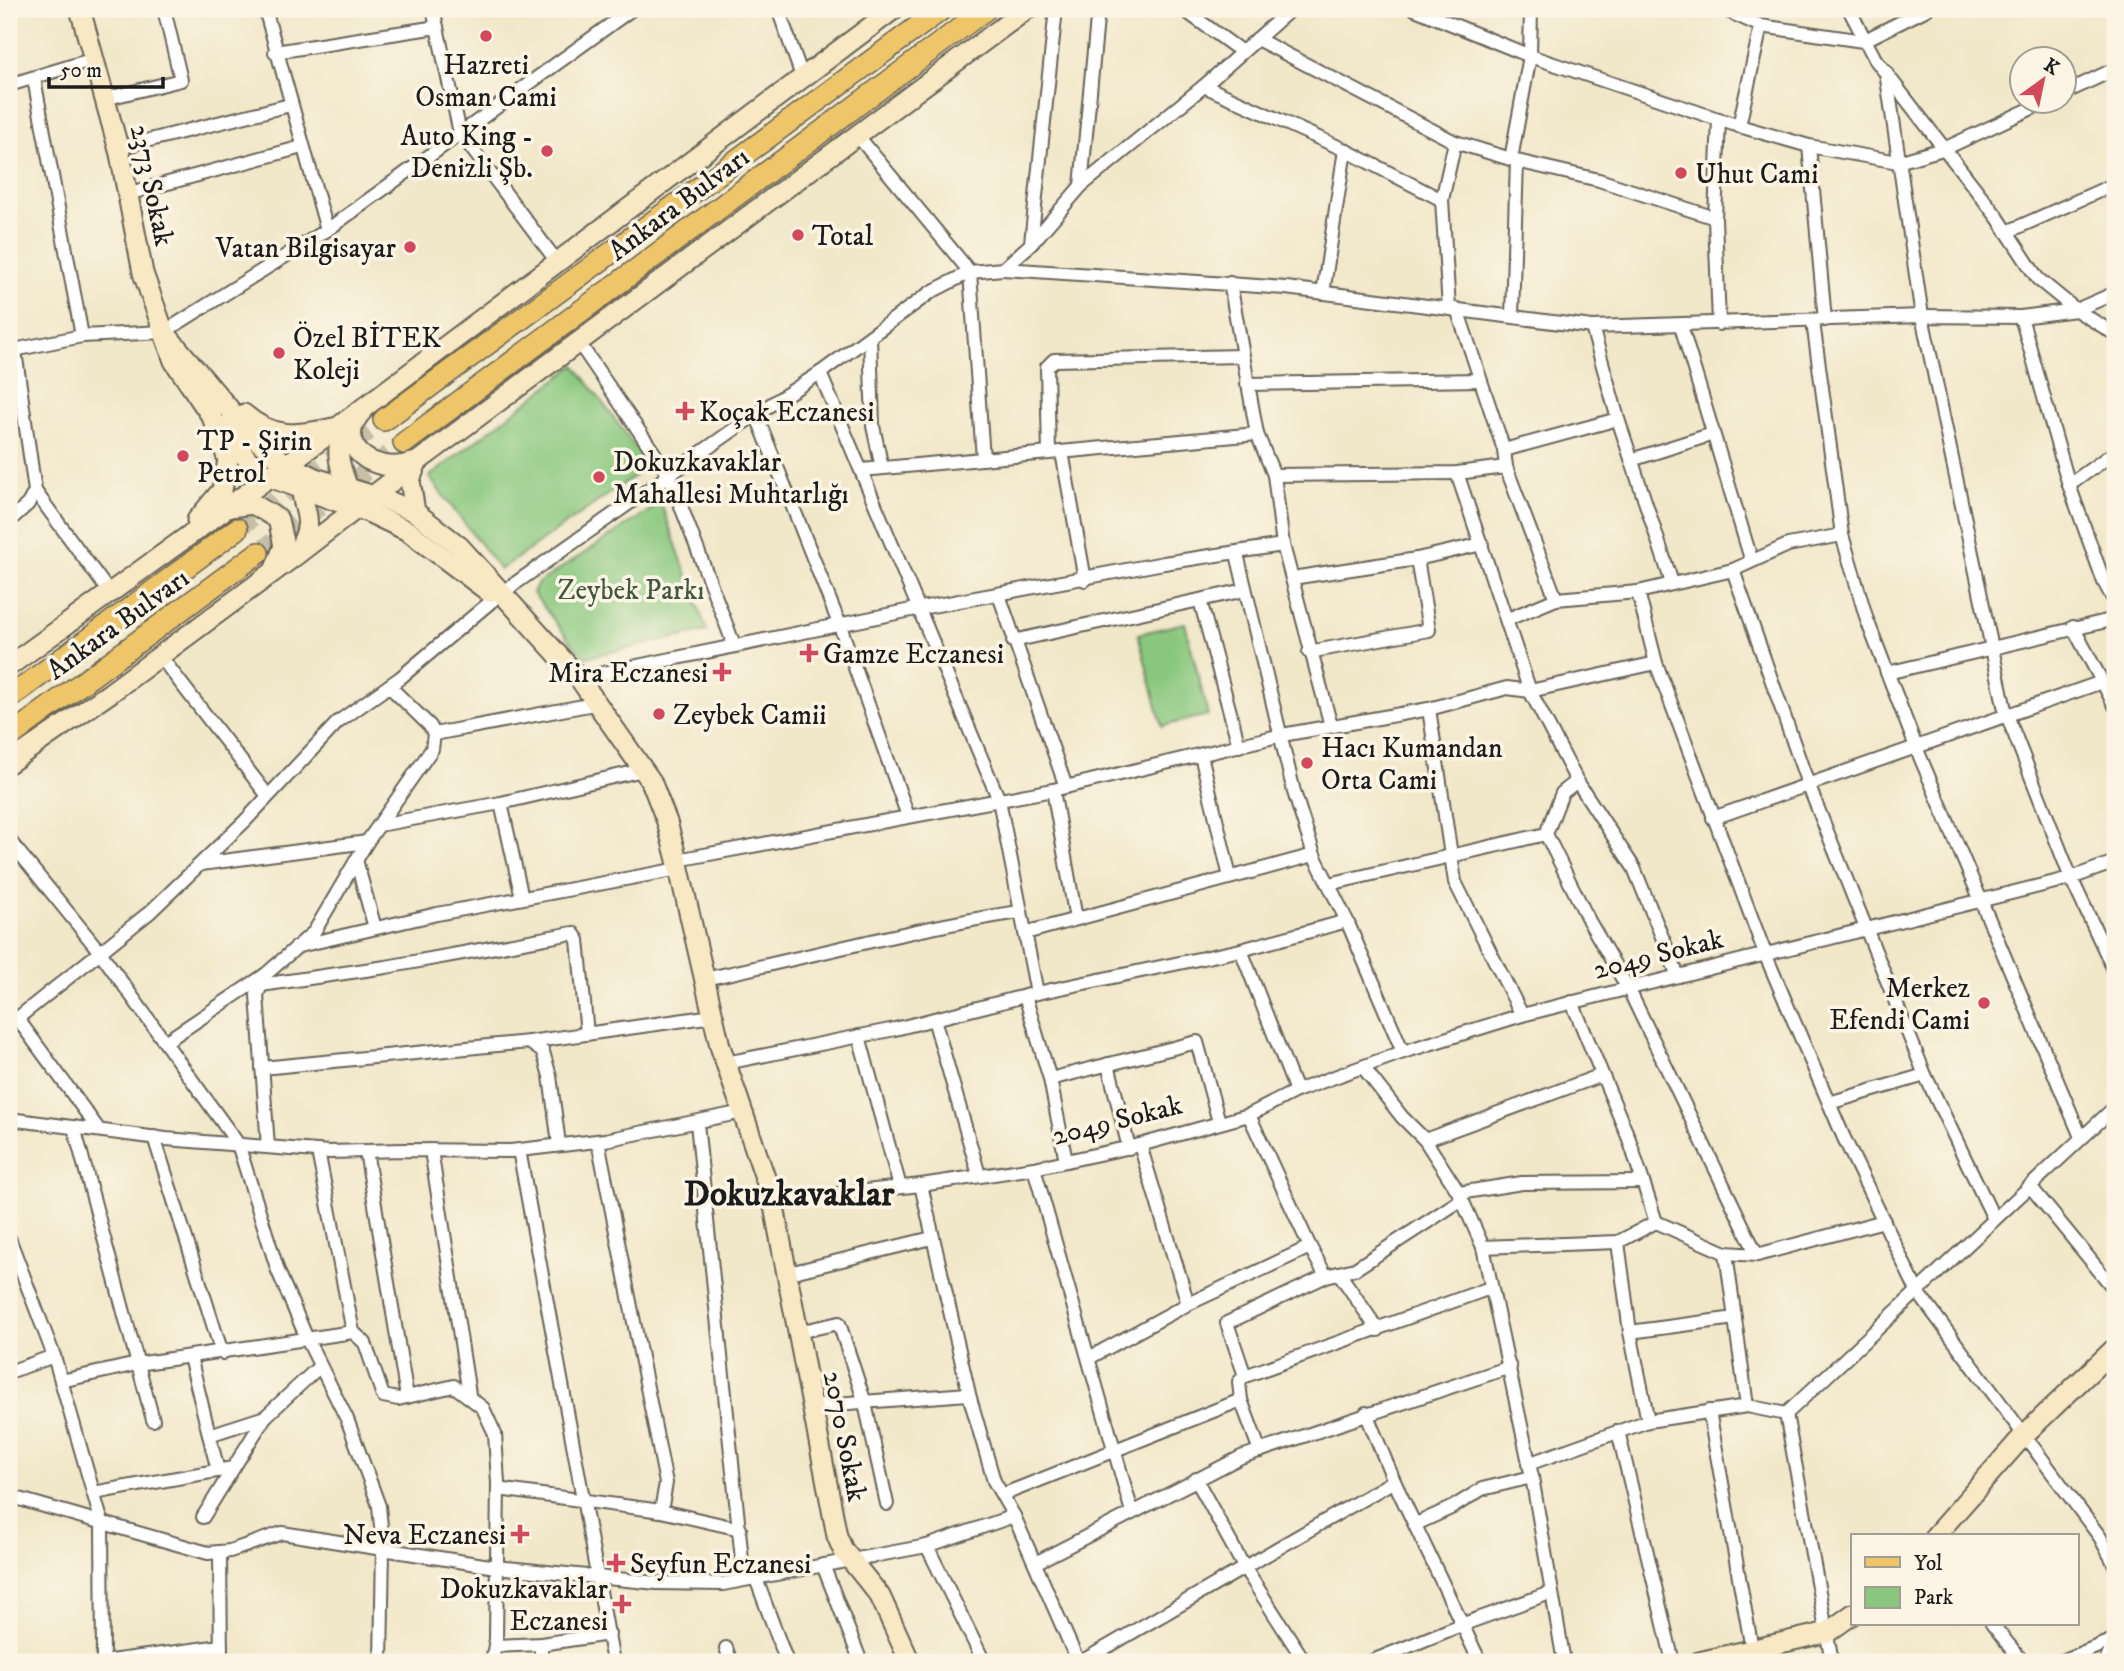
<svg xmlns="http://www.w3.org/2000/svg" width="2124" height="1671" font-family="'IM FELL DW Pica',serif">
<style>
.green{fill:#89c77e;stroke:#52724d;stroke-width:2}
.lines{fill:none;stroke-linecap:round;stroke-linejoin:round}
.secondary-tunnel{stroke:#c6bea6;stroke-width:19;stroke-dasharray:19 10;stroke-linecap:butt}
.street-casing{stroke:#676359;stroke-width:16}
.secondary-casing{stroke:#676359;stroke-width:23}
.primary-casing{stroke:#676359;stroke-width:24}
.street{stroke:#fff;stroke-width:12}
.secondary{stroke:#f8e8c3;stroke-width:19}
.primary{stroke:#eec569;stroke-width:21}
.poi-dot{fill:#d1495b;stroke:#fcf5e5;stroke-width:2.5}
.labels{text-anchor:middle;stroke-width:7;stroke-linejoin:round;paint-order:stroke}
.poi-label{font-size:28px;fill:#1c1c1c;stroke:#fcf5e5;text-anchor:start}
.street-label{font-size:28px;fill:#1c1c1c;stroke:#fcf5e5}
.park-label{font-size:28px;fill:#42583e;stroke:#fcf5e5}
.district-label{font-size:35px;font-weight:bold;fill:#1c1c1c;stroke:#fcf5e5}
</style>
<rect width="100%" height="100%" fill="#fcf5e5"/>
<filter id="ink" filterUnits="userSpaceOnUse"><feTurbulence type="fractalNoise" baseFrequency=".0143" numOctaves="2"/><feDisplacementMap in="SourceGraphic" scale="14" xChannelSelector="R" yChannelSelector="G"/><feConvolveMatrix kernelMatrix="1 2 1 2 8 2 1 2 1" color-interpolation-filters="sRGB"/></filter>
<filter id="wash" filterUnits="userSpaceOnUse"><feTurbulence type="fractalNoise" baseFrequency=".00686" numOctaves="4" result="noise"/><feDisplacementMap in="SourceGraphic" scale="28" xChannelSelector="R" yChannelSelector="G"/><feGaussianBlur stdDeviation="1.57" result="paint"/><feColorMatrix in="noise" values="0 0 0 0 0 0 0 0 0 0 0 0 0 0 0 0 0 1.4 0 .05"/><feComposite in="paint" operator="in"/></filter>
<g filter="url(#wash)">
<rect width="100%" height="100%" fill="#f1e7c9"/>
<g class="green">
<path d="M575 365 649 466 500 570 429 477Z"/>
<path d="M661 503 707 631 583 658 533 593 537 584Z"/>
<path d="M1185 623 1208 715 1162 726 1138 634Z"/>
</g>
</g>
<g filter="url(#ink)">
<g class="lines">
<g class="secondary-tunnel">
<path d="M237 529 384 420"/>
<path d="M258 553 404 443"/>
</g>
<g class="street-casing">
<g id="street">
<path d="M265 9 327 230"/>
<path d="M433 9 460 133 558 263"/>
<path d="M778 9 803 79"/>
<path d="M1183 9 1242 52"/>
<path d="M1415 9 1530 56 1739 126 1809 146 1898 162 1946 148 2045 102"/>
<path d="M1723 9 1761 26 1863 41 1927 9"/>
<path d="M1849 9 1875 59 1998 218 2038 279 2076 310 2115 293"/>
<path d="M1257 39 1455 142 1517 161 1599 180 1715 218"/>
<path d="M275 52 437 27"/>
<path d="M1886 72 1922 316 2005 710 2071 878 2115 972"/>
<path d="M34 79 82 336"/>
<path d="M9 85 94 59"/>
<path d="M1204 86 1345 150 1442 200"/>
<path d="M2064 93 2115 69"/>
<path d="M104 99 181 80 164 9"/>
<path d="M1739 126 1761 26"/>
<path d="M857 135 970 272 983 459"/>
<path d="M1809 146 1825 320"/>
<path d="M118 148 290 105"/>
<path d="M1511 159 1530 56 1531 9"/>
<path d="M1081 186 1098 9"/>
<path d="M127 194 302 147"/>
<path d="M2007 232 2115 184"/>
<path d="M1031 243 1056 9"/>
<path d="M1003 269 1286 288 1592 327 1922 316 2021 317 2076 310 2115 334"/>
<path d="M1230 283 1257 434 1274 475 1283 545 1331 726"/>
<path d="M1323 293 1345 150"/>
<path d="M1449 308 1442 200 1455 142"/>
<path d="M1457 309 1504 450 1506 467 1556 599"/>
<path d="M1512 315 1517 161"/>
<path d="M2021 317 2069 485 2104 582 2115 602"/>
<path d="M1813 322 1842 535 1867 620 1918 752 2081 1137"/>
<path d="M1719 324 1715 218 1719 119"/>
<path d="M1681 326 1751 559"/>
<path d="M1592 327 1618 419 1672 583"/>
<path d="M870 337 873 426 882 468"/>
<path d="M579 343 669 475 734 645"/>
<path d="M9 351 82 336 164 332 327 230 632 9"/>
<path d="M1247 384 1480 380"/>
<path d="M756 414 840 626 908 816"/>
<path d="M1504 450 1618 419"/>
<path d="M1062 452 1085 580"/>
<path d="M1049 453 1047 367 1054 360 1242 356"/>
<path d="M1631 460 1713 434"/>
<path d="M862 470 1257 434"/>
<path d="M1457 473 1530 691 1577 781 1634 868 1678 976"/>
<path d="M1274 475 1457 473 1506 467"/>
<path d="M2069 485 2115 452"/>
<path d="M35 491 109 592"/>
<path d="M9 521 28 504 35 491 15 351"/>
<path d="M1237 554 1294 792 1314 855 1347 921 1403 1052"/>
<path d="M1733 570 1808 784 1925 1075 1994 1219"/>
<path d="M1292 578 1417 559 1482 544"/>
<path d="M503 592 756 414 820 373 931 292 970 272 1003 269 1031 244 1081 186 1204 86 1291 9"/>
<path d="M1638 592 1656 663 1766 956 1844 1138 1917 1291 2100 1537 2115 1565"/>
<path d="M999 595 1066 787"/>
<path d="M1200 600 1239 746"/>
<path d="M1508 619 1556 599 1638 592 1733 570 1788 545 1842 535"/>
<path d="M2073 627 2115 706"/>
<path d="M1013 641 1245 590"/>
<path d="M1309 652 1429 630 1417 559"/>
<path d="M160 656 268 796"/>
<path d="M1887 673 2115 619"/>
<path d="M579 678 921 608 1164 563 1283 545"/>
<path d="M1429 709 1455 882 1522 1015"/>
<path d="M434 734 594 704"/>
<path d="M1201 755 1230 877"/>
<path d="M1577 781 1562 793 1546 834 1589 921 1629 990 1757 1255"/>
<path d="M1053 790 1076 919"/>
<path d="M501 803 522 898"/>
<path d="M1713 818 2102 682"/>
<path d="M379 825 501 803 643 770"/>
<path d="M9 840 100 952 238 1144 278 1271 308 1341 347 1419 379 1506 383 1547 381 1662"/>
<path d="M356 860 375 928"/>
<path d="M677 860 1053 790 1282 735 1429 709 1507 688 1530 691 1656 663"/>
<path d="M201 864 367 842"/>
<path d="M1329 884 1546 834"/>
<path d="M1025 933 1314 855"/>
<path d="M299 946 437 914 679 869"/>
<path d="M1241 950 1296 1091"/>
<path d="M704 979C809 957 913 928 1019 912"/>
<path d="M261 985 386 967 573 933 578 940 587 1034"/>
<path d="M1037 993 1241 950 1347 921"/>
<path d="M1025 996 1050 1079 1066 1161"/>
<path d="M1572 1002 1629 1139 1656 1222 1726 1253 1757 1255 1884 1221"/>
<path d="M17 1018 99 1130"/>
<path d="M934 1019 979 1175"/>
<path d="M9 1025 150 912 245 821 338 722 400 678 500 594"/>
<path d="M859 1036 900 1187"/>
<path d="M165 1042 265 975"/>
<path d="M529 1042 713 1016"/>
<path d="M726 1063 895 1029 1037 993 999 800 820 373"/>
<path d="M1108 1064 1129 1148"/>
<path d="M1363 1067 1402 1117 1425 1140 1459 1193 1483 1247 1532 1477 1564 1662"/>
<path d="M262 1068 529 1042 543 1052 550 1076 559 1144"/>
<path d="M1050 1079 1197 1042 1219 1122"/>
<path d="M1829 1103 1925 1075"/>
<path d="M1249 1115 1310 1247 1326 1276"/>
<path d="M9 1119 166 1139 329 1152 403 1150 511 1151 605 1140 743 1112"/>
<path d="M697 1123 744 1579"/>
<path d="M74 1127 153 1420"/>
<path d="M154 1137 222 1353"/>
<path d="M1425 1140 1602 1075"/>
<path d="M598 1141 666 1483 661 1511"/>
<path d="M1140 1145 1188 1304"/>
<path d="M268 1147 257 995 265 975 314 932 367 842 432 749 434 734 430 726 389 686"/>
<path d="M431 1150 469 1394"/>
<path d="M519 1150 613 1662"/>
<path d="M318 1151 353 1332"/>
<path d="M366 1151 407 1397"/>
<path d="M1034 1168 1132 1512"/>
<path d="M921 1185 970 1398 994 1481 1014 1516 1078 1662"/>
<path d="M2030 1186 2115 1290"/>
<path d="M1459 1193 1522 1183 1642 1182"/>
<path d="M773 1201 921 1185 1034 1168 1140 1145 1249 1115 1296 1091 1403 1052 1522 1015 2071 878 2115 862"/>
<path d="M9 1238 54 1356 102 1523 103 1662"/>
<path d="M1618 1242 1630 1332 1648 1421"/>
<path d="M1483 1247 1618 1242 1656 1222"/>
<path d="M1726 1253 1747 1406"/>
<path d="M789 1273 932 1238"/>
<path d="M1339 1273 1378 1330"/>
<path d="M798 1332 839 1323 865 1403 887 1504"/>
<path d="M1630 1332 1735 1318"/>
<path d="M190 1357 218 1471"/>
<path d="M1089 1358 1188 1304 1310 1247"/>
<path d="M9 1372 54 1356"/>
<path d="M1245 1376 1227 1323 1326 1276 1355 1269 1461 1200"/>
<path d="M61 1381 137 1364 353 1332 365 1343 383 1396 398 1399 454 1386 483 1408 495 1434 498 1483 496 1639 492 1662"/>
<path d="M810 1406 968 1394"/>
<path d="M1709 1411 1752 1649"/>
<path d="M1366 1413 1394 1481 1480 1662"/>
<path d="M1786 1414 2115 1107"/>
<path d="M1786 1414 1832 1662"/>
<path d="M1618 1431 1673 1662"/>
<path d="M209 1435 265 1417"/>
<path d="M1260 1451 1241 1400 1239 1382 1245 1376 1490 1288"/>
<path d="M1528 1464 1648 1421 1747 1406 1786 1414"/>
<path d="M1196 1479 1244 1567 1305 1662"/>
<path d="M498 1489 661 1511 740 1529"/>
<path d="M93 1493 233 1468"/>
<path d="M1002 1495 1241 1400"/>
<path d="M9 1496 208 1553 230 1551 282 1533 496 1567 657 1583 723 1584 927 1546 1014 1516"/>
<path d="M203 1517 265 1417 320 1366"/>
<path d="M1416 1524 1453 1507 1482 1489 1532 1477"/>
<path d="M927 1546 984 1662"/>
<path d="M220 1552 221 1662"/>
<path d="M1035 1563 1241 1457 1510 1367"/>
<path d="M823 1565 861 1662"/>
<path d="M755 1576 787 1662"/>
<path d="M1992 1624 2023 1662"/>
<path d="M495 1646 541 1644 609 1634"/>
<path d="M726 1648 731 1662"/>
<path d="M103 1662 221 1646"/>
<path d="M541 1662V1644"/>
<path d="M1081 1662 1394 1481"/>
<path d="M1370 1662 1461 1625 1550 1593"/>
<path d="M2060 1662 2115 1639"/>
<path d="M2106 1662 2115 1639"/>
</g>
</g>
<g class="secondary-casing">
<g id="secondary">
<path d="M80 9 120 154 143 273 174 361 212 417 228 460 222 490 197 520"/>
<path d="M164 332 252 436 282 461 315 478 384 499 415 512 459 546 579 678 651 781 667 822 677 860 720 1046 773 1201 837 1536 843 1550 880 1596 910 1662"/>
<path d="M363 410C329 447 377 476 412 463"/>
<path d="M244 414C272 439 298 436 333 428"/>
<path d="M346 421C333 453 339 465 351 496"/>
<path d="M224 426 247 459 269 477 370 513 408 531 489 592"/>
<path d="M230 507 253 504 278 519 284 546 274 571"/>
<path d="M415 512 410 480 417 462"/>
<path d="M298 551C318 514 300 514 302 483"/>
<path d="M9 666 326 436 894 9"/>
<path d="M9 763 110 693 296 555 417 462 1027 9"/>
<path d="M1935 1536 2024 1435 2115 1348"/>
<path d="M1699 1662 1828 1632 1853 1614"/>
</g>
</g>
<g class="primary-casing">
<g id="primary">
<path d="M384 420 942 9"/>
<path d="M404 443 986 9"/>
<path d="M9 698 237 529"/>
<path d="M9 737 258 553"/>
</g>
</g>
<use href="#street" class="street"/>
<use href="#secondary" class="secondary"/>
<use href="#primary" class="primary"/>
</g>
</g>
<g class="poi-dot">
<circle cx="486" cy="36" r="7"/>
<circle cx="547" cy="151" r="7"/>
<circle cx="1681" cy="173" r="7"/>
<circle cx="798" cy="235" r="7"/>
<circle cx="410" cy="247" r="7"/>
<circle cx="279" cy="353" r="7"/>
<path d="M681.5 400.5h7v7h7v7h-7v7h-7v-7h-7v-7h7z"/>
<circle cx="183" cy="456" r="7"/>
<circle cx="599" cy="477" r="7"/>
<path d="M805.5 642.5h7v7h7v7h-7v7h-7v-7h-7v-7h7z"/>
<path d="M718.5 661.5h7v7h7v7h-7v7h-7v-7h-7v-7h7z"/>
<circle cx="659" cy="714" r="7"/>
<circle cx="1307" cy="763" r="7"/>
<circle cx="1984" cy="1003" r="7"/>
<path d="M516.5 1523.5h7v7h7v7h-7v7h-7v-7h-7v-7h7z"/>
<path d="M612.5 1552.5h7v7h7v7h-7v7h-7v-7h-7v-7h7z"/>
<path d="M618.5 1593.5h7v7h7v7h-7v7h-7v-7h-7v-7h7z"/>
</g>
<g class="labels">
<g class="poi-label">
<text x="486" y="74" text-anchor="middle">Hazreti<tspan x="486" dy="32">Osman Cami</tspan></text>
<text x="533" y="145" text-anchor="end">Auto King -<tspan x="533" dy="32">Denizli Şb.</tspan></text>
<text x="1695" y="183">Uhut Cami</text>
<text x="812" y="245">Total</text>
<text x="396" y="257" text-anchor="end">Vatan Bilgisayar</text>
<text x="293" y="347">Özel BİTEK<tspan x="293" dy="32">Koleji</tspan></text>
<text x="699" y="421">Koçak Eczanesi</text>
<text x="197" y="450">TP - Şirin<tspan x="197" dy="32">Petrol</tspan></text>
<text x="613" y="471">Dokuzkavaklar<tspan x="613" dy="32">Mahallesi Muhtarlığı</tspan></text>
<text x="823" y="663">Gamze Eczanesi</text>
<text x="708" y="682" text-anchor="end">Mira Eczanesi</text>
<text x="673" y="724">Zeybek Camii</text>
<text x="1321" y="757">Hacı Kumandan<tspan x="1321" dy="32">Orta Cami</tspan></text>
<text x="1970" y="997" text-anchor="end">Merkez<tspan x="1970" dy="32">Efendi Cami</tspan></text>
<text x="506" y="1544" text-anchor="end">Neva Eczanesi</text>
<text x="630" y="1573">Seyfun Eczanesi</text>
<text x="608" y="1598" text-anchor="end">Dokuzkavaklar<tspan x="608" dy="32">Eczanesi</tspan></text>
</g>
<g class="street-label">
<text transform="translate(153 185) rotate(78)" y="10">2373 Sokak</text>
<text transform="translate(678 203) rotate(-37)" y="10">Ankara Bulvarı</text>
<text transform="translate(117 623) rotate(-36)" y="10">Ankara Bulvarı</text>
<text transform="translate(1658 953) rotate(-14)" y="10">2049 Sokak</text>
<text transform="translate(1117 1119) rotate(-14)" y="10">2049 Sokak</text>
<text transform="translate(846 1436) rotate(79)" y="10">2070 Sokak</text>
</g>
<g class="park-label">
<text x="631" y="599">Zeybek Parkı</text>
</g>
<g class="district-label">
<text x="789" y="1205">Dokuzkavaklar</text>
</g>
</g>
<rect width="2124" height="1671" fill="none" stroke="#fcf5e5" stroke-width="35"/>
<rect x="1851" y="1534" width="228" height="91" fill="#fcf5e5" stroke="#a29e95" stroke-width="2"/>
<rect x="1865" y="1557" width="35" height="10" fill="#eec569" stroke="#a29e95" stroke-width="2"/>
<text x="1914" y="1570" font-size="21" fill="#1c1c1c">Yol</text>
<rect x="1865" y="1587" width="35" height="21" fill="#89c77e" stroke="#a29e95" stroke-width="2"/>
<text x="1914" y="1604" font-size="21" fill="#1c1c1c">Park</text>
<g transform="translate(2043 80) rotate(33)"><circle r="33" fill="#fcf5e5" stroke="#a29e95" stroke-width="2"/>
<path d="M0-5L12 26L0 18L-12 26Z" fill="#d1495b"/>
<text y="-10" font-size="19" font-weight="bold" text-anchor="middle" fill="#1c1c1c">K</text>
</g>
<path d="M49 77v10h114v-10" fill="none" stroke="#1c1c1c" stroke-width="3.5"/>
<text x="60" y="77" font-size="21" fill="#1c1c1c" stroke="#fcf5e5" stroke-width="5" paint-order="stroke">50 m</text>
</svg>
